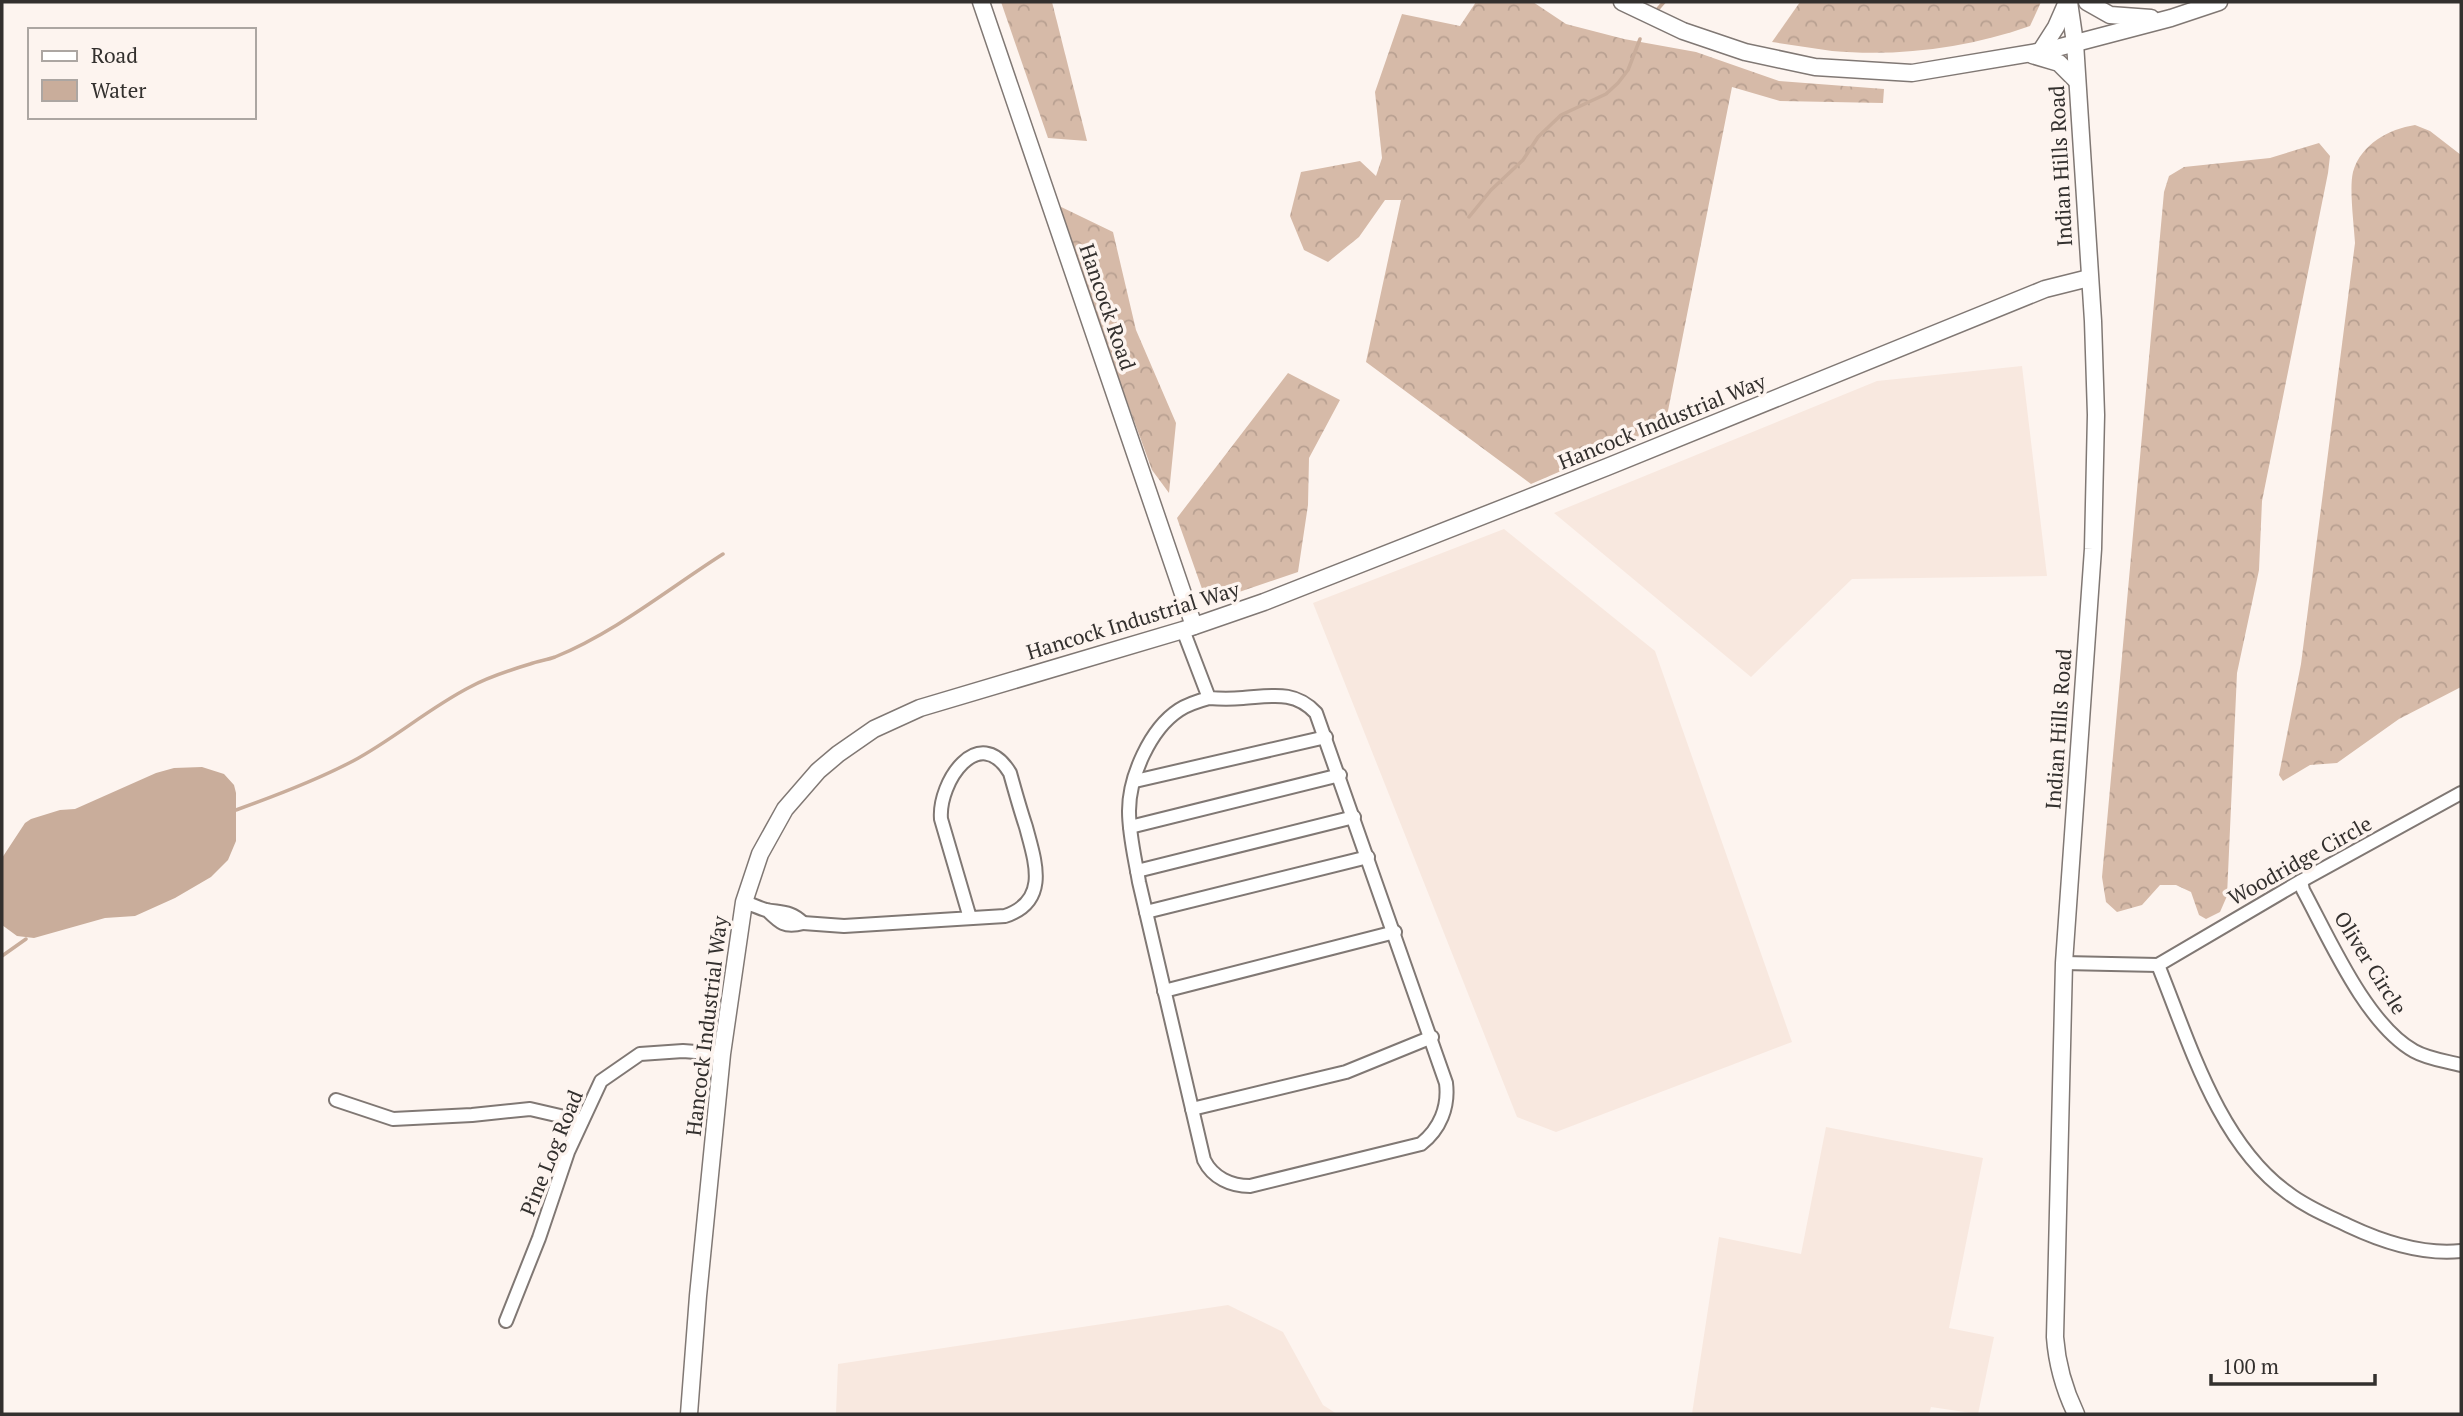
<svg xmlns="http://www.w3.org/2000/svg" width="2463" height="1416" font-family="'PT Serif',serif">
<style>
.built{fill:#f8e8df}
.forest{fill:url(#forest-crowns)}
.water{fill:#c9ad9b}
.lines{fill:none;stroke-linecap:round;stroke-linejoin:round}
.stream{stroke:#c9ad9b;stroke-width:3.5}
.minor-casing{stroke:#807874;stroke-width:16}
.tertiary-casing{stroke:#807874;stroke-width:19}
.minor{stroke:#fff;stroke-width:12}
.tertiary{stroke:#fff;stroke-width:16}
.labels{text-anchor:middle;stroke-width:7;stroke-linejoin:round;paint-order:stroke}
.street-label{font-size:21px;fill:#33302e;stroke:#fdf4ef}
</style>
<defs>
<pattern id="forest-crowns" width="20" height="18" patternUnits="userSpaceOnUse" patternTransform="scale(1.75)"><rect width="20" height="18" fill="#d6baa8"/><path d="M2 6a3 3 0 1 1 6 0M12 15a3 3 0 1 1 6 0" fill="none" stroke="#b8a091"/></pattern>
</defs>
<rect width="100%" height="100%" fill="#fdf4ef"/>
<g class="built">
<path d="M2022 366 2047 576 1852 579 1751 677 1554 513 1877 381Z"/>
<path d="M1504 529 1655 651 1792 1042 1556 1132 1517 1117 1313 603Z"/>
<path d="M1826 1127 1983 1158 1949 1328 1994 1337 1978 1414 1931 1407 1929 1414H1692L1719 1237 1801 1254Z"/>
<path d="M1228 1305 1283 1332 1323 1405 1337 1414 836 1413 838 1364Z"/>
</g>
<g class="forest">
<path d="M1001 2H1052L1087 141 1048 138Z"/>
<path d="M1476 2H1533L1566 24 1624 39 1696 52 1779 81 1884 89 1883 103 1780 101 1732 87 1665 426 1531 484 1366 362 1401 200H1385L1359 237 1328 262 1304 250 1290 216 1301 172 1360 161 1376 176 1382 158 1375 92 1402 14 1460 26Z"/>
<path d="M1800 2H2041L2030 26C1968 48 1898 57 1832 51 1812 48 1792 45 1772 42Z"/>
<path d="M2415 125 2430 131 2461 155V687L2399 719 2337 763 2310 765 2283 781 2279 775 2301 664 2355 243C2354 225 2349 188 2353 172 2361 144 2389 129 2415 125Z"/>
<path d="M2319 143 2330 156 2328 173 2262 501 2259 570 2237 673 2227 896 2220 912 2206 919 2199 915 2191 892 2176 885H2160L2142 905 2117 912 2106 902 2102 877 2164 192 2169 176 2184 167 2270 158Z"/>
<path d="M1055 204 1113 232 1136 330 1176 423 1169 493 1152 470Z"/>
<path d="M1288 373 1340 400 1309 458 1308 505 1298 572 1207 603 1177 518Z"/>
</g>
<path class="water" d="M202 767 224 774 234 785 236 793V841L228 860 211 877 175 898 135 916 105 918 34 938 17 936 2 925V858L25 823 31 819 60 810 75 809 156 773 174 768Z"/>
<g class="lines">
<g class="stream">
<path d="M1656 11 1664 2"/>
<path d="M1469 217 1491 190 1523 160 1538 137 1561 115 1606 94 1618 83 1628 70 1640 39"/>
<path d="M236 810C275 796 317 780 353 761 394 739 429 708 470 687 488 677 510 670 530 664 538 661 547 660 555 657 616 632 668 589 723 554"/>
<path d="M2 956 26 939"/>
</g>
<g class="minor-casing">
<g id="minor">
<path d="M1183 630 1209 698C1198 701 1188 704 1179 710 1150 729 1129 777 1129 811 1129 835 1135 858 1139 882L1204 1160C1213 1178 1231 1186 1250 1186L1421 1144C1440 1129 1449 1107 1446 1083L1316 713C1295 690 1272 696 1243 698 1232 699 1220 699 1209 698"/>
<path d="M1135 781 1326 737"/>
<path d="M1130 827 1340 775"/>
<path d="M1137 871 1354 817"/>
<path d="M2301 881 2303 890C2329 938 2366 1024 2414 1051 2428 1059 2446 1061 2461 1065"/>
<path d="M744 902C751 904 759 908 766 910 782 913 791 911 803 923 785 928 780 923 767 910"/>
<path d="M1146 912 1368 857"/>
<path d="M803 923 844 926 1005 916C1050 901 1035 861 1026 827 1020 809 1015 791 1010 773 979 722 938 782 941 819L970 918"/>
<path d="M2064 963 2158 965 2301 881 2461 793"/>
<path d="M2158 965C2189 1041 2218 1143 2288 1193 2306 1207 2328 1216 2349 1226 2383 1242 2423 1255 2461 1251"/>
<path d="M1164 991 1395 932"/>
<path d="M336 1100 393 1119 472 1115 530 1109 582 1121"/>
<path d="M1192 1109 1346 1072 1432 1037"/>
<path d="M506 1321 539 1238 568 1152 601 1081 640 1054 683 1051 722 1054"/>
</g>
</g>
<g class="tertiary-casing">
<g id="tertiary">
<path d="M981 2 1194 626"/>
<path d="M1622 2 1683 31 1745 52 1815 67 1912 73 2049 50 2171 18 2219 2"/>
<path d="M2069 2 2075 43 2093 321 2096 415 2093 549 2064 963 2055 1337C2057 1365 2064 1389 2076 1414"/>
<path d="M2087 2 2110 15 2151 18"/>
<path d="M2040 52 2056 27 2067 2"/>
<path d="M2032 55 2059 63 2077 81"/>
<path d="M689 1414 698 1296 722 1054 744 902 760 854 785 809 818 771 838 754 874 729 920 708 1183 630 1264 602 1607 467 2045 289 2089 278"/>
</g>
</g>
<use href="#minor" class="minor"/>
<use href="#tertiary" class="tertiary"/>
</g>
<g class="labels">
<g class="street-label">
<text transform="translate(2061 166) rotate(-93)" y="7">Indian Hills Road</text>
<text transform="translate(1107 307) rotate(71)" y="7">Hancock Road</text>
<text transform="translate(1662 422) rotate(-22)" y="7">Hancock Industrial Way</text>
<text transform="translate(1133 621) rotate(-17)" y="7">Hancock Industrial Way</text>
<text transform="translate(2059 729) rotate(-86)" y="7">Indian Hills Road</text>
<text transform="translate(2300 861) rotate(-29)" y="7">Woodridge Circle</text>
<text transform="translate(2370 963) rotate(58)" y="7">Oliver Circle</text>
<text transform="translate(707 1026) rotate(-83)" y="7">Hancock Industrial Way</text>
<text transform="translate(552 1153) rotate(-68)" y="7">Pine Log Road</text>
</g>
</g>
<rect width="2463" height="1416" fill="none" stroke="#33302e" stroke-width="7"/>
<rect x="28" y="28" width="228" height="91" fill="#fdf4ef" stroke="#aca6a2" stroke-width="2"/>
<rect x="42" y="51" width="35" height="10" fill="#ffffff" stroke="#aca6a2" stroke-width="2"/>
<text x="91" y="63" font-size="21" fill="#33302e">Road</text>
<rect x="42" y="80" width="35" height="21" fill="#c9ad9b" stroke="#aca6a2" stroke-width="2"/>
<text x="91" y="98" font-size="21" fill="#33302e">Water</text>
<path d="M2211 1374v10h164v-10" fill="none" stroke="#33302e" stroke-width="3.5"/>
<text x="2222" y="1374" font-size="21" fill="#33302e" stroke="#fdf4ef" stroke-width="5" paint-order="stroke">100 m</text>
</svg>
